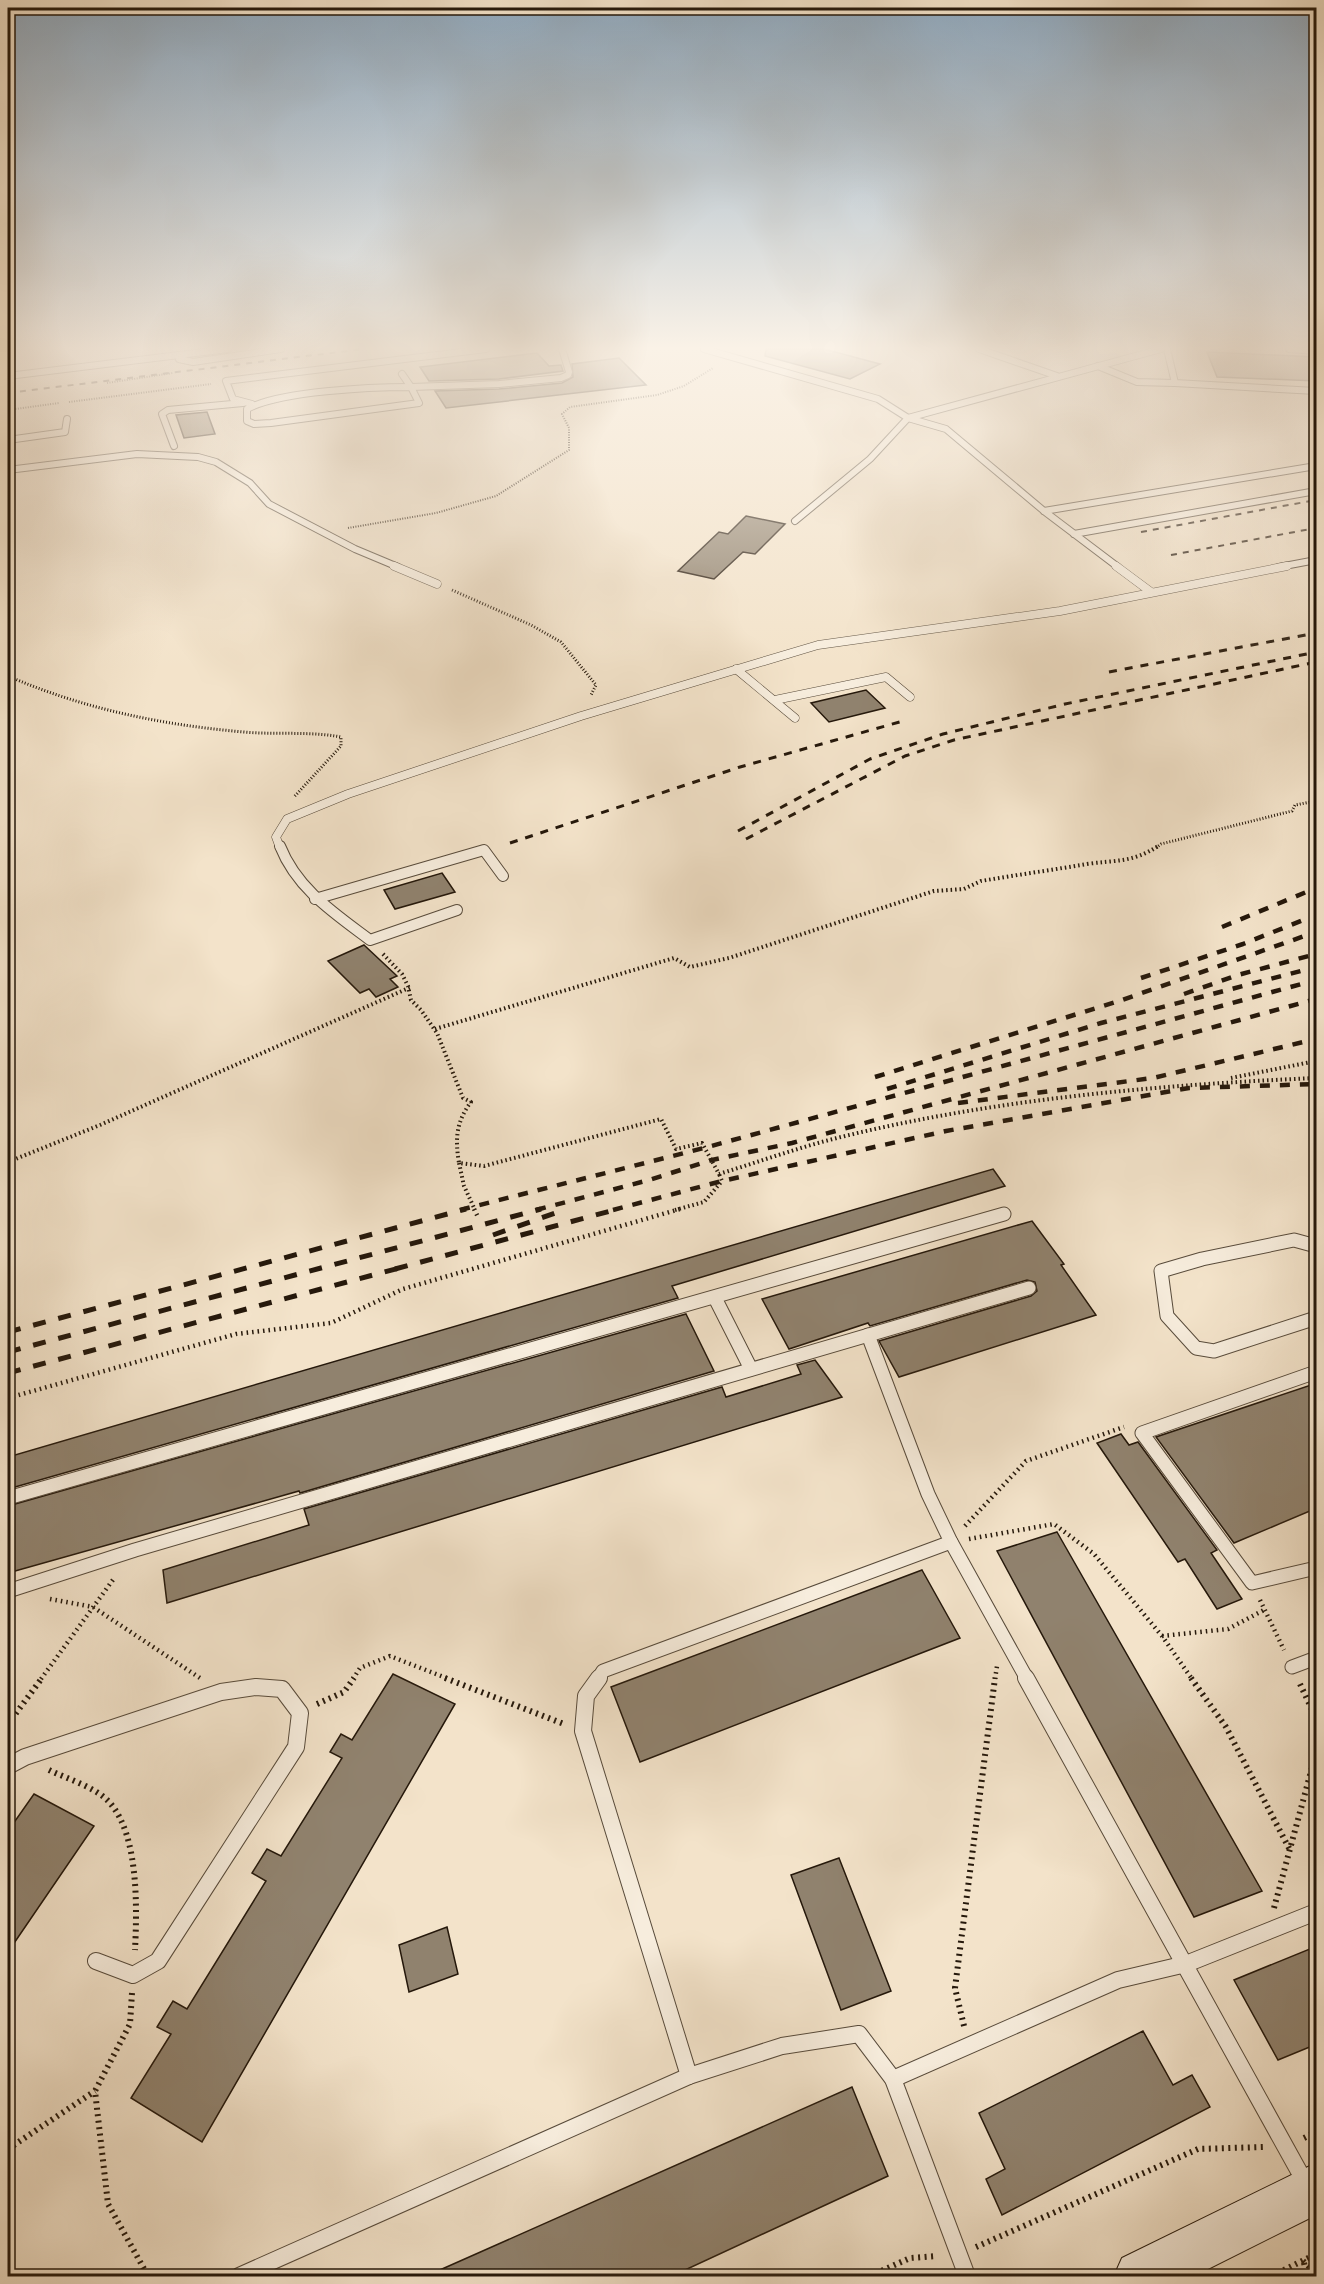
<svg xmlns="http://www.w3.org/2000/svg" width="1324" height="2284" font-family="'Gentium Book Plus',serif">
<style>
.building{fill:#90826e;stroke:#25180b;stroke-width:1.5}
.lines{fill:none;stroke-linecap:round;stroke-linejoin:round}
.service-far4-casing{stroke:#584b3b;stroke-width:8}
.service-far3-casing{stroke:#584b3b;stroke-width:9}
.service-far2-casing{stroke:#584b3b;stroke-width:12}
.service-far1-casing{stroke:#584b3b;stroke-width:15}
.service-casing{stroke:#584b3b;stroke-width:18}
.secondary-casing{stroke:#25180b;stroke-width:2}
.path-far4{stroke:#25180b;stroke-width:2;stroke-dasharray:1 1.5;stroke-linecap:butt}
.path-far3{stroke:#25180b;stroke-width:3;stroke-dasharray:1 2;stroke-linecap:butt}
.path-far2{stroke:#25180b;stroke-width:4;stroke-dasharray:1.5 3;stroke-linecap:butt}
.path-far1{stroke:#25180b;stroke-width:4.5;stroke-dasharray:1.5 4;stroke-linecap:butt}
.path{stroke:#25180b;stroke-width:6;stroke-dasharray:2 4.5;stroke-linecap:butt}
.service-far4{stroke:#f7eddd;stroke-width:6}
.service-far3{stroke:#f7eddd;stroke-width:8}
.service-far2{stroke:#f7eddd;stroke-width:10}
.service-far1{stroke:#f7eddd;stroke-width:13}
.service{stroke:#f7eddd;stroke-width:16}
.secondary{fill:#f7eddd;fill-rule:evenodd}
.rail-far3{stroke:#25180b;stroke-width:2;stroke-dasharray:6 6;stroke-linecap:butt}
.rail-far2{stroke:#25180b;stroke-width:3;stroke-dasharray:8 8;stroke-linecap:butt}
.rail-far1{stroke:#25180b;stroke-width:4.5;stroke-dasharray:10 10;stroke-linecap:butt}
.rail{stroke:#25180b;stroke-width:5;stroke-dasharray:13 13;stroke-linecap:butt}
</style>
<rect width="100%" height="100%" fill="#f3e3ca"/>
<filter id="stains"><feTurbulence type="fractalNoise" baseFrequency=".00333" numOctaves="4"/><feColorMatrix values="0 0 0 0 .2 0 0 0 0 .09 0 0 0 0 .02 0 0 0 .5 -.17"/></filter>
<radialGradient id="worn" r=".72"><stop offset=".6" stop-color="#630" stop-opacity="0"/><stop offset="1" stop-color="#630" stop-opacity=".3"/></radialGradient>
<g class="building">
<path d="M766 349H824L880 364 850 379 765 356Z"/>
<path d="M1207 352 1317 357V381L1217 377Z"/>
<path d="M537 353 549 366 561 365 563 371 499 379 429 381 420 367Z"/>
<path d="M619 358 646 385 446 408 435 391 499 389 562 383 573 377 572 364Z"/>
<path d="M207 412 215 434 184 438 176 415Z"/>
<path d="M746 516 785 524 755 554 743 552 714 579 678 571 719 532 728 534Z"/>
<path d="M866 690 885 708 829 722 811 703Z"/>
<path d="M442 873 455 892 395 909 384 890Z"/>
<path d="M364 945 397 976 390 979 398 987 376 997 369 989 360 993 328 961Z"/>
<path d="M993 1169 1005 1186 672 1286 678 1298 8 1489V1457Z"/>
<path d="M1032 1221 1064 1264 1061 1265 1096 1315 899 1377 879 1341 1031 1296 1037 1291 1035 1282 1027 1280 870 1326 868 1323 789 1349 762 1299Z"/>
<path d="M686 1314 714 1371 300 1493 299 1491 8 1573V1506Z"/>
<path d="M815 1360 842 1397 167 1603 163 1570 309 1525 304 1509 722 1387 726 1397 801 1374 797 1365Z"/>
<path d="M1317 1383V1508L1234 1543 1156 1437Z"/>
<path d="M1121 1434 1129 1445 1138 1442 1217 1550 1211 1553 1242 1599 1217 1609 1185 1559 1178 1562 1097 1443Z"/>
<path d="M1057 1532 1262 1891 1194 1917 997 1551Z"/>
<path d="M922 1570 960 1638 640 1762 611 1687Z"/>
<path d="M393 1674 455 1704 202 2142 131 2098 171 2034 157 2027 173 2001 187 2009 266 1881 252 1873 267 1849 281 1856 342 1758 330 1752 341 1734 352 1740Z"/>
<path d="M34 1794 94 1826 8 1952V1831Z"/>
<path d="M839 1858 891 1991 841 2010 791 1875Z"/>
<path d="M447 1927 458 1974 409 1992 399 1945Z"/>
<path d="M1317 1946V2044L1278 2060 1234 1980Z"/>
<path d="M1143 2031 1173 2085 1192 2075 1210 2107 1002 2215 986 2179 1005 2169 979 2113Z"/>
<path d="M852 2087 888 2176 670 2277H424Z"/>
</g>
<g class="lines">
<g class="service-far4-casing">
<g id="service-far4">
<path d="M704 349 878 399 908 418 946 429 1044 511 1118 567"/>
<path d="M979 349 1057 376"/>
<path d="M1167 349 1175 383 1316 391"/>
<path d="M1289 349 1316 351"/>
<path d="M179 359 193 362 281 349"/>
<path d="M1098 366 1137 382 1175 383"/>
<path d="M402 374 411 387"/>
<path d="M8 376 228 349"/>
<path d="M411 387 419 403 271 423 254 424 247 421V409C280 391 371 387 411 387Z"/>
<path d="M411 387 499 384 561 378 568 375 569 372 562 349"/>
<path d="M252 404 233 399 226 381 486 349"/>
<path d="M8 440 65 432 67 419"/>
<path d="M174 446 162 414 168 410 243 403"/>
<path d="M8 470 137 454 198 457 216 462 250 483 269 504 355 549 398 567"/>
<path d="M1044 511 1316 466"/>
<path d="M795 521 870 459 908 418 1161 349"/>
<path d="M1074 534 1316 491"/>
<path d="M1279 567 1316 560"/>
</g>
</g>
<g class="service-far3-casing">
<g id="service-far3">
<path d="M394 566 437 584"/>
<path d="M1116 566 1151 592"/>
<path d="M736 669 795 718"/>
<path d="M775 700 886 677 910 697"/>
<path d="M280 848 276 837 287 819 348 794 581 716 818 645 1060 611 1287 566"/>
</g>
</g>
<g class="service-far2-casing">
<g id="service-far2">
<path d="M280 846C297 889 334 913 370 940L457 910"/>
<path d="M315 899 484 850 503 876"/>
</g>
</g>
<g class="service-far1-casing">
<g id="service-far1">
<path d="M1316 1246 1294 1240 1202 1259 1161 1271 1167 1316 1196 1348 1214 1351 1316 1318"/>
<path d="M715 1298 751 1369"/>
<path d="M868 1335 928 1494 951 1542 1027 1679"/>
<path d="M1316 1372 1142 1433 1252 1583 1316 1568"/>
<path d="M8 1498 1004 1214"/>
<path d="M8 1591 135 1550 1029 1288"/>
<path d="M1292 1667 1316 1658"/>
<path d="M598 1679 603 1671 951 1542"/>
</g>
</g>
<g class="service-casing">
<g id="service">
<path d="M599 1678 586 1696 583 1731 689 2076"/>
<path d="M1026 1678 1306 2184"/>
<path d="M8 1766 25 1757 221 1692 256 1687 282 1689 300 1713 296 1747 158 1961 133 1975 96 1961"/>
<path d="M893 2079 1118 1980 1186 1964 1316 1912"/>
<path d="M239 2276 689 2076 782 2046 859 2034 893 2079 967 2276"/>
</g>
</g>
<g class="secondary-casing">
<path id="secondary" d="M1316 2163V2215L1194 2276H1114L1122 2258Z"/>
</g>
<g class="path-far4">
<path d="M107 383 173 373"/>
<path d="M69 402 211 384"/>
<path d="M8 410 59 403"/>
<path d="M348 528 436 513 496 496 569 450V428L562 414 570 407 657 395 684 386 713 368"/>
</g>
<g class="path-far3">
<path d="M452 590 531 625 561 642 596 685 591 695"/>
<path d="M8 676C84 709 162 725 244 732 277 735 309 731 341 737V746L294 797"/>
<path d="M1156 848 1161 844 1292 811 1295 805 1316 801"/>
</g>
<g class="path-far2">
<path d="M383 954 402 974 408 986 411 1000 421 1010 437 1033 463 1098 471 1102C456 1122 455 1139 459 1163L484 1166 661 1119 676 1149 702 1143 719 1174C758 1162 797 1148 837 1138 993 1099 1156 1085 1316 1078"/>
<path d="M435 1029 674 958 690 967 729 958 934 891 964 889 981 881C1016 875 1052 870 1087 864 1114 860 1133 863 1158 846"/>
<path d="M1231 1078 1316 1061"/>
<path d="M8 1162 100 1125 411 987"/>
<path d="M459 1163 464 1186 475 1210"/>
<path d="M675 1210 704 1202 722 1181 719 1174"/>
</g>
<g class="path-far1">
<path d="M474 1209 478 1217"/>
<path d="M8 1398 236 1334 331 1323 403 1289 680 1209"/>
<path d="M965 1526 1026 1461 1124 1427"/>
<path d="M969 1539 1054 1524 1094 1554 1162 1636 1192 1679"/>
<path d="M50 1599 93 1607 200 1678"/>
<path d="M1260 1600 1284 1650"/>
<path d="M1162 1636 1228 1629 1264 1610"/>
<path d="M41 1679 115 1577"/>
<path d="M353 1679 360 1668 390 1656 449 1679"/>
<path d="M995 1679 997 1666"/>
</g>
<g class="path">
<path d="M445 1678 564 1724"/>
<path d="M1191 1678 1226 1727 1290 1850"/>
<path d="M1300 1684 1316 1718"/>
<path d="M317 1704 344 1692 354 1678"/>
<path d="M8 1724 42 1678"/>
<path d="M49 1770C67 1779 96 1787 110 1803 139 1836 137 1909 135 1950"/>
<path d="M1274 1908 1316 1753"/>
<path d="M132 1993 130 2024 95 2091 108 2204 148 2276"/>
<path d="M964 2026 955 1988 995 1678"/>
<path d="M1304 2138 1316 2132"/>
<path d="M8 2149 95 2091"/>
<path d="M976 2247 1198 2149 1263 2147"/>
<path d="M1303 2261 1316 2273"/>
<path d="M1304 2263 1307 2276"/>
<path d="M870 2276 910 2258 937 2256"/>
<path d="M1272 2276 1316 2254"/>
</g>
<use href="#service-far4" class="service-far4"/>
<use href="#service-far3" class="service-far3"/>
<use href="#service-far2" class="service-far2"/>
<use href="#service-far1" class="service-far1"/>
<use href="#service" class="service"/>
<use href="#secondary" class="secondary"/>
<g class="rail-far3">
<path d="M8 393 363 349"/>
<path d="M1141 532 1316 500"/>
<path d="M1171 555 1316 528"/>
</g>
<g class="rail-far2">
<path d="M1109 672 1316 633"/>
<path d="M738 831 870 759 943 734 1065 704 1316 652"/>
<path d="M746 839 905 756 954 740 1316 662"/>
<path d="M510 843 740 767 903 721"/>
</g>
<g class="rail-far1">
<path d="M1222 927 1316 888"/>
<path d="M1141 978 1243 944 1316 915"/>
<path d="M1184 994 1238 975 1316 954"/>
<path d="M875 1077 1122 1000 1316 932"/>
<path d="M887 1089 1101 1023 1316 967"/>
<path d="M958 1103 1153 1078 1316 1039"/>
<path d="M460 1210 704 1148 1316 980"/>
<path d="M536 1210 649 1180 712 1160 792 1143 1316 999"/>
<path d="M613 1210 722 1181 946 1131 1189 1088 1316 1084"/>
</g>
<g class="rail">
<path d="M493 1235 561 1211"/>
<path d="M395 1269 618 1209"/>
<path d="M8 1332 466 1209"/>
<path d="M8 1352 541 1209"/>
<path d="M8 1373 403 1267"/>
</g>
</g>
<linearGradient id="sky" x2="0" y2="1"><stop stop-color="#90abc2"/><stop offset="0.52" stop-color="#faf2e7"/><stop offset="1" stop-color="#faf2e7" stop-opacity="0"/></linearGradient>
<rect width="1324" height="669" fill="url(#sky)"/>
<rect width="1324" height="2284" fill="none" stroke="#f3e3ca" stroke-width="30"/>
<rect x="9" y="9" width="1306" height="2266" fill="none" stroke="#25180b" stroke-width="3"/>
<rect x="15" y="15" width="1294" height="2254" fill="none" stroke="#25180b" stroke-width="1.5"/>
<rect width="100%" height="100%" filter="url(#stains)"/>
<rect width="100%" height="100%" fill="url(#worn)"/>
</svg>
